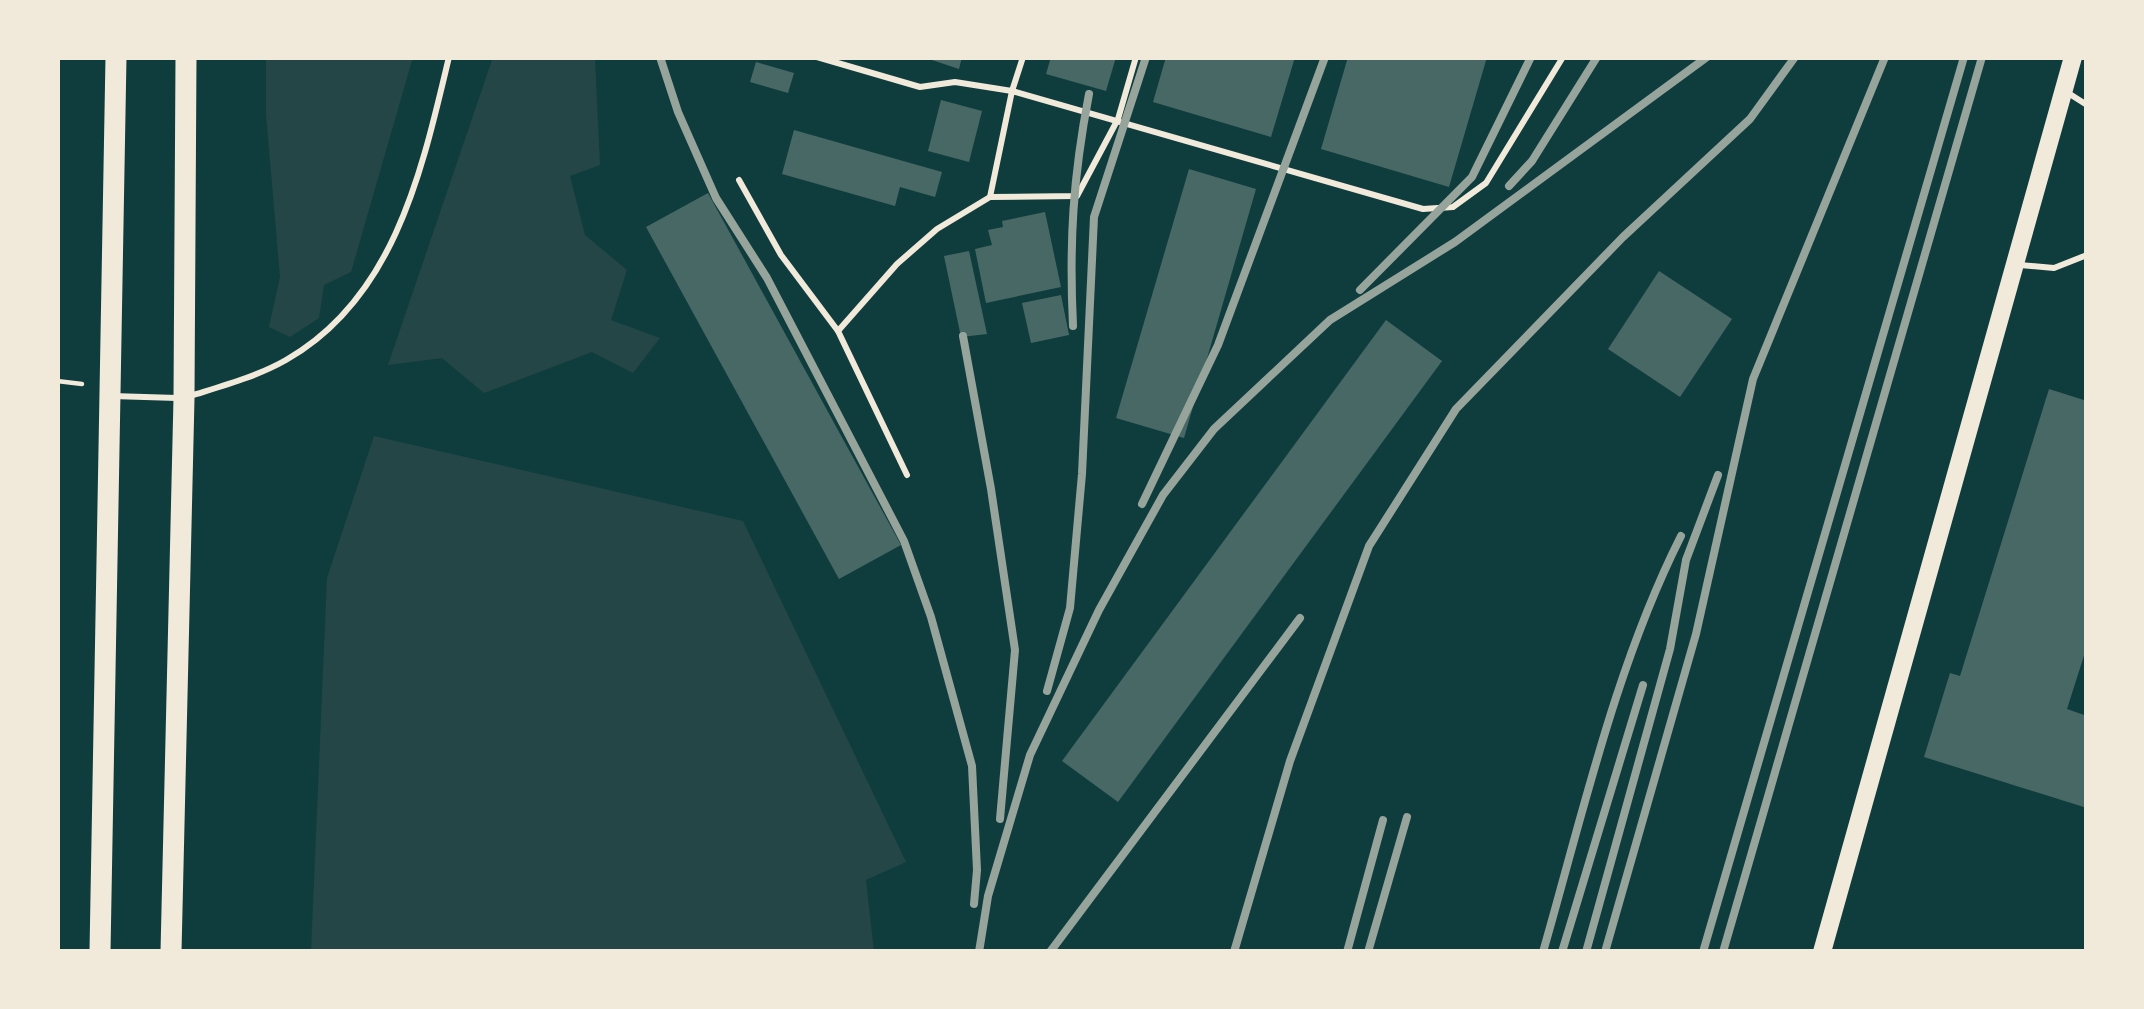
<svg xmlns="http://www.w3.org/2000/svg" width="2144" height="1009" font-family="Lato,sans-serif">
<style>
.green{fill:#244646}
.building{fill:#486865}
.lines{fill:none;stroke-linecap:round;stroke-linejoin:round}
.path{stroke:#f1e9da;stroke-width:4.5}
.service{stroke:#f1e9da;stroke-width:6}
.secondary{stroke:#f1e9da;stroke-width:18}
.primary{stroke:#f1e9da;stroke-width:21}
.rail{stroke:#97a49c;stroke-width:8}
</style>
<rect width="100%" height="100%" fill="#0f3d3e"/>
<g class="green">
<path d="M266 57H413L351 272 324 285 319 318 290 337 269 327 280 277 266 114Z"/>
<path d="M493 57H595L600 165 570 176 585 235 627 270 611 320 660 338 633 373 592 352 484 393 442 358 388 365Z"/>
<path d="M374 436 743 521 906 862 866 880 874 952H311L327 578Z"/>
</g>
<g class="building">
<path d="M923 57H962L959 69Z"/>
<path d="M1051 57H1116L1106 91 1046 74Z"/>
<path d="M1166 57H1295L1271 137 1153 102Z"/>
<path d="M1348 57H1487L1449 187 1321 149Z"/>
<path d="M756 62 794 73 788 93 750 82Z"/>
<path d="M941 100 982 111 969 162 928 151Z"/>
<path d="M794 130 942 172 935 197 900 187 895 206 782 174Z"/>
<path d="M1189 169 1256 189 1184 438 1116 418Z"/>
<path d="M708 193 901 545 839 579 646 227Z"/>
<path d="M1045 212 1061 287 986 303 975 249 992 245 988 230 1003 227 1002 221Z"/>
<path d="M969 251 987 334 961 337 944 256Z"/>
<path d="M1659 271 1732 319 1680 397 1608 349Z"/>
<path d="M1061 295 1069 335 1031 343 1022 303Z"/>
<path d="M1386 320 1442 361 1118 802 1062 761Z"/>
<path d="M2049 389 2087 401V646L2067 709 2087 716V808L1924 757 1950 673 1960 676Z"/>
</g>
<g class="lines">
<path class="path" d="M57 381 82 384"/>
<g class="service">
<path d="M817 57 920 87 955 82 1012 91 1023 57"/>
<path d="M2065 91 2087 105"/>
<path d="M739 180 781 255 838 331 907 475"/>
<path d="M990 197 1012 91 1423 209 1453 207 1486 183 1563 57"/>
<path d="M2020 265 2054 268 2087 255"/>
<path d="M838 331 897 264 937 229 990 197 1077 196 1118 119 1136 57"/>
<path d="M112 396 177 398"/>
<path d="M190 396C222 386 256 377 286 360 395 298 422 170 449 57"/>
</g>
<path class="secondary" d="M1822 952 2073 57"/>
<g class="primary">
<path d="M100 952 116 57"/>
<path d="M171 952 184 398 186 57"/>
</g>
<g class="rail">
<path d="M660 57 678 112 716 198 767 278 904 541 931 617 972 766 977 870 974 904"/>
<path d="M1509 186 1532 161 1597 57"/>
<path d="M1360 290 1472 177 1531 57"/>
<path d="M1073 326C1069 242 1073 177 1089 94"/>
<path d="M963 336 991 489 1015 650 1000 819"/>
<path d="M1142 504 1218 345 1325 57"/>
<path d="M1047 691 1070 608 1082 474 1094 217 1146 57"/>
<path d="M979 952 988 896 1030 755 1099 610 1163 495 1214 429 1330 320 1455 242 1707 57"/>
<path d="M1050 952 1300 618"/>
<path d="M1234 952 1290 761 1369 546 1456 409 1623 237 1750 119 1795 57"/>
<path d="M1347 952 1383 820"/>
<path d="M1368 952 1407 817"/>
<path d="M1543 952C1583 813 1616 665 1681 536"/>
<path d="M1562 952 1643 685"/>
<path d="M1586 952 1670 649 1686 560 1718 475"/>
<path d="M1605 952 1696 634 1753 379 1885 57"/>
<path d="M1703 952 1964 57"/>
<path d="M1723 952 1982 57"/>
</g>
</g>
<rect width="2144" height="1009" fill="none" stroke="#f1e9da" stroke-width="120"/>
</svg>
